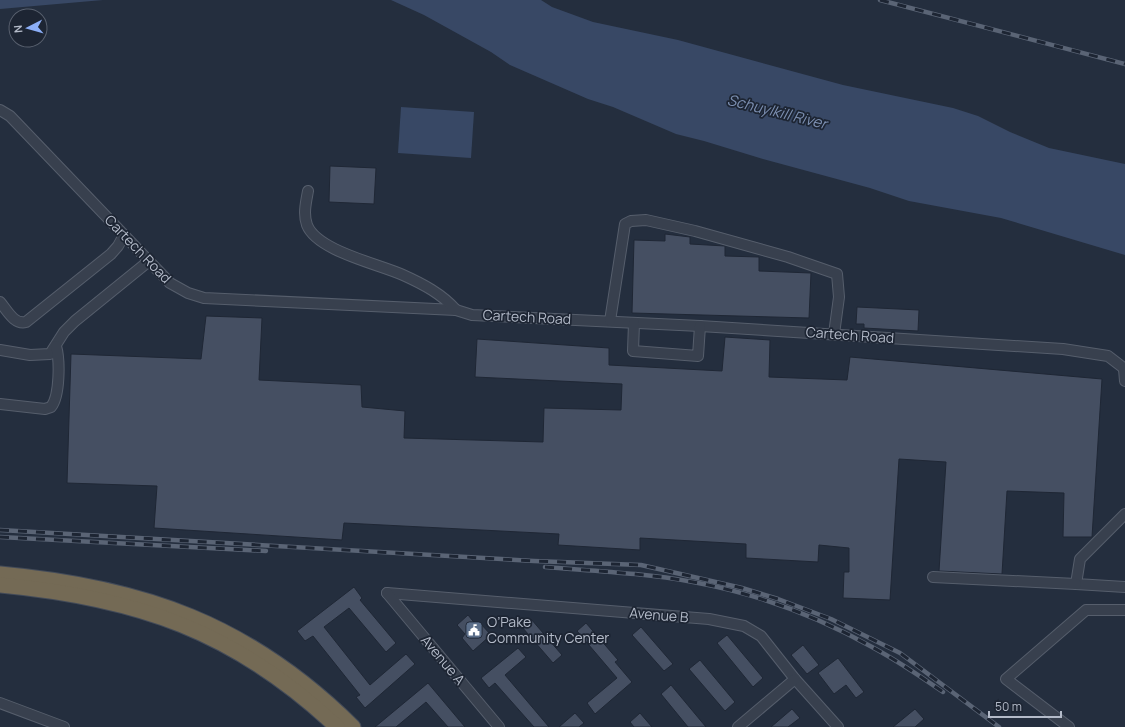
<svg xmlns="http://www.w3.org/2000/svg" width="1125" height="727" font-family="Manrope,sans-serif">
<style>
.water{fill:#384865}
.building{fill:#454f62;stroke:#1f2735}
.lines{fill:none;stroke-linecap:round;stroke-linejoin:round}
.minor-casing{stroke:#565e6c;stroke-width:12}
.highway-casing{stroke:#434b59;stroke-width:17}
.minor{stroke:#38404e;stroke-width:10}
.highway{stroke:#746a55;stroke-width:15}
.rail-casing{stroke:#5a6475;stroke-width:4.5}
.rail{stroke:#1d2533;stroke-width:3;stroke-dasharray:9;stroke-linecap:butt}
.labels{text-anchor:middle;stroke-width:3.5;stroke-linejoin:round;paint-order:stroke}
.street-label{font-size:14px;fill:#b4bbc9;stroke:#1d2533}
.poi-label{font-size:14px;fill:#b4bbc9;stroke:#1d2533;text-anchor:start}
.water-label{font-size:15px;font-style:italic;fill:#7c8fb1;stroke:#1d2533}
</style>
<rect width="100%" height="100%" fill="#242e3e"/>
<g class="water">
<path d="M0 0H103L0 9Z"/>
<path d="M391 0H541L552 7 593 22 678 40 843 85 953 108 978 116 1010 132 1049 148 1125 164V255L1001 218 909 201 870 188 763 159 704 141 676 134 613 107 588 99 510 65 491 52 424 15Z"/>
<path d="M401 107 474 112 471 158 398 153Z"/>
</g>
<g class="building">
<path d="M330 166 376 168 374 204 329 202Z"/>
<path d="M665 234 690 237V244L725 246V256L759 257V271L811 273 809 318 632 313 634 240 665 241Z"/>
<path d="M857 307 919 310 918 331 864 328V324H856Z"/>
<path d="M206 316 262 318 259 380 361 385 362 407 405 411 404 438 543 442 544 408 621 410 622 384 475 377 477 339 609 348V365L722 371 725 337 770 340 769 377 847 380 850 357 1102 379 1092 537H1063L1064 493 1007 491 1002 574 939 571 946 462 899 459 890 600 843 598 844 572H849V548L819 545 818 562 746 558V544L640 538V550L558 545 559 534 344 523 342 540 154 528 157 486 67 483 71 354 201 359Z"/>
<path d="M354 587 362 598 360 600 396 643 386 652 349 608 324 627 370 685 406 654 415 664 365 708 356 697 360 695 313 636 305 641 297 631Z"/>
<path d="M468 615 477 626 480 623 491 635 473 651 462 638 465 634 457 625Z"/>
<path d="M531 619 562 655 553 663 522 627Z"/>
<path d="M586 623 618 660 615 662 632 682 595 714 587 703 617 678 577 631Z"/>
<path d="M641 627 673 664 664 671 632 635Z"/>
<path d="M727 635 763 678 753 687 717 643Z"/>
<path d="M803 645 819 665 807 674 791 655Z"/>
<path d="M518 648 526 657 505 675 549 727H534L495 683 489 688 481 678Z"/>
<path d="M838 658 864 692 856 698 846 685 834 694 818 673Z"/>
<path d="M700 660 735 702 725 711 689 669Z"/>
<path d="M428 683 465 727H448L426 702 396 727H375Z"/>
<path d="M671 685 706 727H688L661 694Z"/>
<path d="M792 709 800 718 788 727H771Z"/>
<path d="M915 709 924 719 915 727H893Z"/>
<path d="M575 713 584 723 579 727H559Z"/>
<path d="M640 713 652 727H634L630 722Z"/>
</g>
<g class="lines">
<g class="minor-casing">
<g id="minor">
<path d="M0 110 10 116 170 283 188 293 204 298 456 310 472 315 700 326 1063 349 1108 356 1125 369"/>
<path d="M308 191C306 202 303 214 307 225 317 251 379 264 403 275 423 284 442 294 456 310"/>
<path d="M0 302C7 310 14 325 26 322L111 254 118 246 124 235"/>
<path d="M610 321 625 224 631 221 646 220 695 231 788 257 837 274 839 297 834 334"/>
<path d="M634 323 633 351 698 356 700 326"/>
<path d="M0 350 30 355 50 354 64 332 75 321 149 261"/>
<path d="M1124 369 1125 381"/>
<path d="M0 404 45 409 51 407C60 396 60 360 56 346"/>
<path d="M1125 514 1080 559 1076 584 1125 587"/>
<path d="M933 577 1076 584"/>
<path d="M387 593 709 619 744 626 761 636 795 679 838 727"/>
<path d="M387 593 499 727"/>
<path d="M0 703 64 727"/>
<path d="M738 727 795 679"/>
<path d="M1069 727 1006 679 1086 610H1125"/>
</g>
</g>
<g class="highway-casing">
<g id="highway">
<path d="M0 574C143 587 249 624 353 727"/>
<path d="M0 585C137 598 235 631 337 727"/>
</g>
</g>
<use href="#minor" class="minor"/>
<use href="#highway" class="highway"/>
<g class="rail-casing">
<g id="rail">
<path d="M880 0 1125 64"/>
<path d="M0 530 534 561 641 565 742 588 778 599 831 619 900 653 999 727"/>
<path d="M0 537 266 551"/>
<path d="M545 567C595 571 644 573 693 582 754 593 817 616 872 647 896 660 920 676 943 692"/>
</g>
</g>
<use href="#rail" class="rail"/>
</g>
<defs>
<g id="civic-square" transform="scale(0.9)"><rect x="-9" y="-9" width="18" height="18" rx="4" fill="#5c6f8a" stroke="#1d2533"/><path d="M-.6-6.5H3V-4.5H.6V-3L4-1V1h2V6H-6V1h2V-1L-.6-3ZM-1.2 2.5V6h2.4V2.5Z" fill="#fff"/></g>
</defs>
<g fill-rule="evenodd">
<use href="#civic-square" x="474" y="630"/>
</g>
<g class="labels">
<g class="street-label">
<text transform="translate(138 249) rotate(46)" y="5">Cartech Road</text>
<text transform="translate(527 317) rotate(3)" y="5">Cartech Road</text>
<text transform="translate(850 335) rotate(4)" y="5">Cartech Road</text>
<text transform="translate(659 615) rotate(5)" y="5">Avenue B</text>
<text transform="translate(443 660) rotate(50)" y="5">Avenue A</text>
</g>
<g class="poi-label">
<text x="487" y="627">O’Pake<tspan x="487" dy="16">Community Center</tspan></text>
</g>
<g class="water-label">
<text transform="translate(777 112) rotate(14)" y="5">Schuylkill River</text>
</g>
</g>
<g transform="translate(28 28) rotate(264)"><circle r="19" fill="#1d2533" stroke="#59616f"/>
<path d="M0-3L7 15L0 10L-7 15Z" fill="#8baef7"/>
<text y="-6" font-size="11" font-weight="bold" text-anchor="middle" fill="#b4bbc9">N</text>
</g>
<path d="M989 711v6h72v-6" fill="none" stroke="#b4bbc9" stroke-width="2"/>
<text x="995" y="711" font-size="12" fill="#b4bbc9" stroke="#1d2533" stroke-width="3" paint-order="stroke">50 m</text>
</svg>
